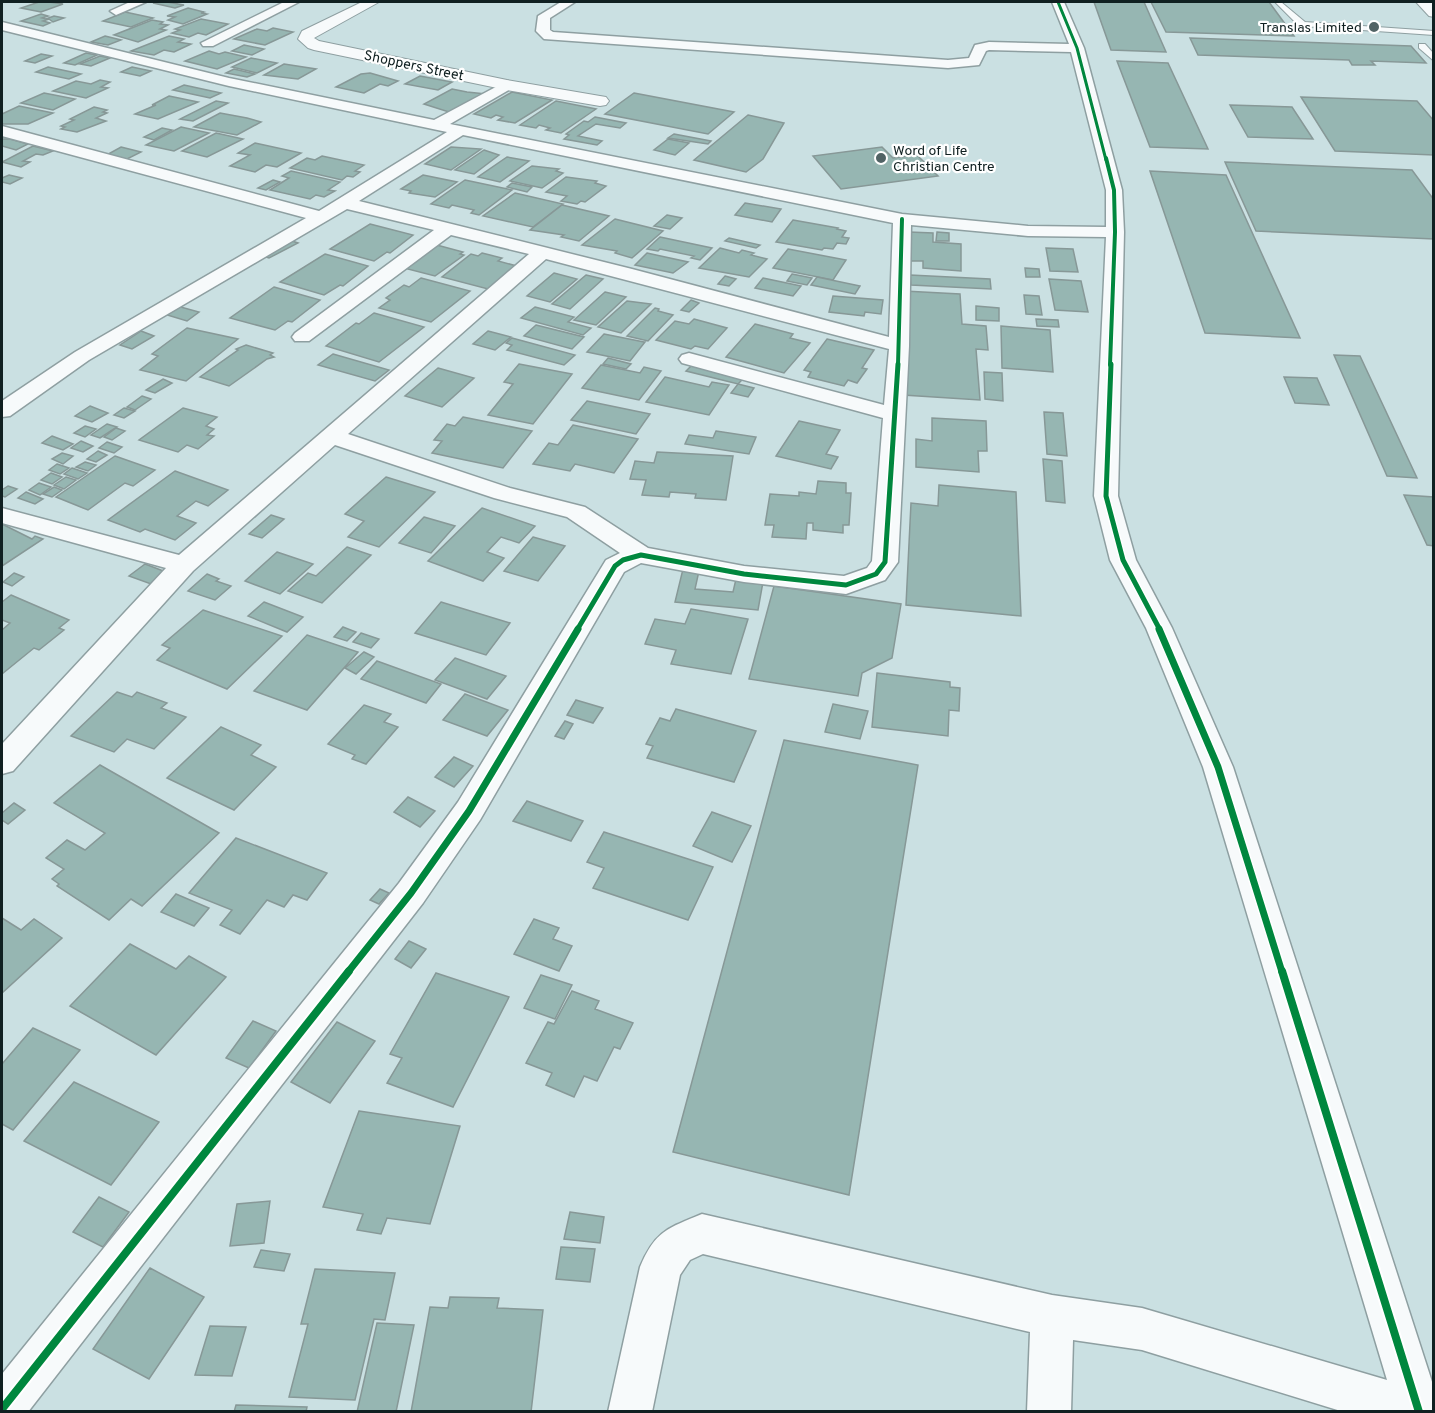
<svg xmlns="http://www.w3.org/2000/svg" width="1435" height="1413" font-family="Overpass,sans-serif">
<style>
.building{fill:#96b6b2;stroke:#879897;stroke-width:1.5}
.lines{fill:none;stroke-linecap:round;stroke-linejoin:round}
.lane-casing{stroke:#8e9fa1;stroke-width:2}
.street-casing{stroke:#8e9fa1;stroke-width:3}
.secondary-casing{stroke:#8e9fa1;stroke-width:2}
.lane{fill:#f7fafb;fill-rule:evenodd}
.street{fill:#f7fafb;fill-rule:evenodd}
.secondary{fill:#f7fafb;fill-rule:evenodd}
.cycleway-far4-casing{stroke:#fff;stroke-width:4.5}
.cycleway-far3-casing{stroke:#fff;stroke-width:6}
.cycleway-far2-casing{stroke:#fff;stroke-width:8}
.cycleway-far1-casing{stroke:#fff;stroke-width:10}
.cycleway-casing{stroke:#fff;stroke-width:12}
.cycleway-far4{stroke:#00873e;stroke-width:3}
.cycleway-far3{stroke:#00873e;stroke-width:4}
.cycleway-far2{stroke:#00873e;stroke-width:5}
.cycleway-far1{stroke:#00873e;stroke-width:7}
.cycleway{stroke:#00873e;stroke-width:8}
.poi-dot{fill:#516365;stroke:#fff;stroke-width:2}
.labels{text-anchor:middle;stroke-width:4.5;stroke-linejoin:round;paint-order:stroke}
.far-poi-label{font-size:14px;fill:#102021;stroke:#fff;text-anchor:end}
.far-street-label{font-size:14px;fill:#102021;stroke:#fff}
</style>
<rect width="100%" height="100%" fill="#cae0e2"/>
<g class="building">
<path d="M39 2H49L63 4 41 12 21 8Z"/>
<path d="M159 2H167L184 5 175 8 153 3Z"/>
<path d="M1094 2H1144L1166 52 1111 50Z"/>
<path d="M1151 2H1269L1294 36 1166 32Z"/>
<path d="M188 8 204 12 201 13 207 14 183 24 168 20 175 17 167 16Z"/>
<path d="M125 12 153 18 131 27 103 21Z"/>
<path d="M41 14 48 16 42 18 46 19 54 16 64 18 53 22 49 19 43 21 50 23 43 26 21 21Z"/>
<path d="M201 19 228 24 206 35 198 33 189 37 172 33 180 30 175 29Z"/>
<path d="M152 20 163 22 160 24 168 25 160 29 166 30 138 42 114 35Z"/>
<path d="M273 28 293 32 265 45 234 39 257 29 267 31Z"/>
<path d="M105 36 121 40 108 45 91 42Z"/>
<path d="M169 36 184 39 178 42 191 44 174 52 164 50 154 55 131 51Z"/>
<path d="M1190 38 1411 46 1426 63 1371 61 1375 65H1352L1349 60 1198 55Z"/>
<path d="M244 45 264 49 252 55 232 51Z"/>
<path d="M209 51 219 54 225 52 246 57 217 69 185 61Z"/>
<path d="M86 53 97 55 75 65 64 63Z"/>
<path d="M41 54 52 56 35 63 25 61Z"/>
<path d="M100 56 110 58 91 66 80 64Z"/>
<path d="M251 58 277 63 257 73 232 67Z"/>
<path d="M1117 61 1168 63 1208 149 1150 147Z"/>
<path d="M284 64 316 69 298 79 264 75Z"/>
<path d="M48 67 81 74 69 79 36 72Z"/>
<path d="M132 67 151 71 140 76 121 72Z"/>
<path d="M234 69 255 74 247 77 226 73Z"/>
<path d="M370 73 398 81 388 86 380 84 364 93 336 87 361 74Z"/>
<path d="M420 76 452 82 438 90 405 84Z"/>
<path d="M100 80 110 82 101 87 108 88 86 98 53 91 76 81 91 84Z"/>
<path d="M184 85 221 93 210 98 173 90Z"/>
<path d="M452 89 467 92 486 94 452 113 424 104Z"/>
<path d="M512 92 552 100 515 123 498 120 503 117 496 115 491 118 474 114Z"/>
<path d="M44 93 75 99 53 110 21 103Z"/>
<path d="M634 93 734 112 708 134 605 114Z"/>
<path d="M169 96 198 102 158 119 135 114 156 105H152Z"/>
<path d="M1301 97 1417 101 1434 121V155L1335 151Z"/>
<path d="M216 101 228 103 193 121 180 119Z"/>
<path d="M556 101 596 109 561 133 546 130 550 128 539 125 536 128 520 125Z"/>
<path d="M1230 105 1292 107 1313 139 1248 137Z"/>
<path d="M19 106 53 113 28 124H2V114Z"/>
<path d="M94 107 107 110 103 112 107 113 96 118 106 121 77 132 61 129 65 127 61 126 74 120 70 119Z"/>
<path d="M220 113 247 118 261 122 237 135 194 127Z"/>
<path d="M748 115 784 123 763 159 746 172 694 160Z"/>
<path d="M595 117 626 123 620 128 596 124 578 136 602 141 597 145 564 139 569 135 566 134 584 121 588 122Z"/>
<path d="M181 127 209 133 174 151 146 145Z"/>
<path d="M162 128 172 130 154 140 144 137Z"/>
<path d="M216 133 243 139 207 157 182 151Z"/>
<path d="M674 134 711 141 708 144 668 138Z"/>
<path d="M2 139H10L28 144 16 150 2 146Z"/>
<path d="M668 139 689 143 675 155 654 150Z"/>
<path d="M255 143 301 153 277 167 266 165 255 172 230 166 250 155 238 153Z"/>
<path d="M33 146 53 151 43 155 36 154 23 161 30 162 21 167 2 162Z"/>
<path d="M121 147 141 152 123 161 103 157Z"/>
<path d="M451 147 481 149 451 170 425 164Z"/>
<path d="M882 147 893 158 917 155 938 176 841 189 813 156Z"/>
<path d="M484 150 499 155 474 174 455 170Z"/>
<path d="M322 156 364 165 355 171 360 172 353 177 347 176 342 180 290 168 307 158 315 160Z"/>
<path d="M507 157 529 161 500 182 478 177Z"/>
<path d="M1225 162 1412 170 1434 200V239L1256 231Z"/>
<path d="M532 166 559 169 556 171 563 173 542 188 510 181Z"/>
<path d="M291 171 340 182 328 190 335 191 324 197 316 195 310 199 270 190 289 178 282 176Z"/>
<path d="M1150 171 1226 175 1300 338 1205 333Z"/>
<path d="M9 175 22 178 10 184 2 182V178Z"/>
<path d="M423 175 457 182 435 197 409 193 411 191 401 189Z"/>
<path d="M566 177 597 181 595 183 606 186 585 202 581 201 577 204 561 201 567 196 546 192Z"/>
<path d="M273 180 280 182 266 190 258 188Z"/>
<path d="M465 180 512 190 479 215 471 213 474 210 452 205 449 208 431 204Z"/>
<path d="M512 183 532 187 527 192 507 187Z"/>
<path d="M515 193 563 204 533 227 483 216Z"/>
<path d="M745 203 781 209 772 222 735 215Z"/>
<path d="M562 205 609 216 579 241 561 237 564 235 530 230Z"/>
<path d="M667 215 682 218 670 229 654 226Z"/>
<path d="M615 219 663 231 632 258 615 253 617 251 582 245Z"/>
<path d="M793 220 838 228 837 229 846 231 842 237 849 238 846 244 837 243 833 249 824 248 822 250 776 242Z"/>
<path d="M370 224 413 235 390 253 387 252 374 261 330 249Z"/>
<path d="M909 232 933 233V242L961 244V271L923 268V261H908Z"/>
<path d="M937 232 949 233V241H936Z"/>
<path d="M660 237 712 248 700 260 691 258 694 256 660 249 658 251 647 249Z"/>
<path d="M729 238 760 245 756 248 725 241Z"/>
<path d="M292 241 298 243 269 258 263 256Z"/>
<path d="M433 244 463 252 460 254 464 255 435 276 400 267Z"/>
<path d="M720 248 739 253 742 250 754 253 751 255 767 259 749 277 699 268Z"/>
<path d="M1046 248 1073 249 1078 272 1050 271Z"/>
<path d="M788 249 846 260 833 280 773 268Z"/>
<path d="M482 253 502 258 498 261 517 266 488 289 442 277 471 254 478 256Z"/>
<path d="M647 253 688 262 673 273 635 265Z"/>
<path d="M325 254 368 266 343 286 340 285 324 295 280 282Z"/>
<path d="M1025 268 1039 269 1040 277H1026Z"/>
<path d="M554 273 577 279 550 302 527 296Z"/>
<path d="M792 274 812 278 807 285 787 281Z"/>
<path d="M586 275 603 279 570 309 552 304Z"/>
<path d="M910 275 990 279 991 289 911 285Z"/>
<path d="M725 276 736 279 729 286 718 284Z"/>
<path d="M817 277 860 286 855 294 811 285Z"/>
<path d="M421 278 470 291 431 322 379 308 390 300 386 298 404 285 409 287Z"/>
<path d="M763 278 801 286 793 296 755 288Z"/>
<path d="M1049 279 1081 281 1088 312 1055 310Z"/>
<path d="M274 287 320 300 292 322 288 321 275 330 230 318Z"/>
<path d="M904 291 960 294 962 324 986 326 988 350 976 349 980 400 903 395Z"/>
<path d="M605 292 626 297 596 325 574 320Z"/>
<path d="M1024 295 1039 296 1042 315 1026 314Z"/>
<path d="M833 296 883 300 881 314 865 312 864 316 829 312Z"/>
<path d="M691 300 699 303 689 312 681 310Z"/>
<path d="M627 301 651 304 621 333 598 327Z"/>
<path d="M177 306 199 312 187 321 164 314Z"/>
<path d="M976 306 999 308V321L976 320Z"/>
<path d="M535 307 574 317 568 322 591 328 583 335 521 318Z"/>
<path d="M655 308 659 309 658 311 673 315 648 341 627 336Z"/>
<path d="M374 313 424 327 379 362 326 346 356 323 359 324Z"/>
<path d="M694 319 727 328 708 349 695 346 691 349 656 340 675 321 689 324Z"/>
<path d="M1036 319 1058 320 1059 327 1037 326Z"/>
<path d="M755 324 793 334 790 338 810 343 784 373 726 357Z"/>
<path d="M536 325 584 337 572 349 524 336Z"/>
<path d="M1001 326 1050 330 1053 372 1002 368Z"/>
<path d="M187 328 238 339 186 381 140 370 158 356 152 354Z"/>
<path d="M141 331 154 336 132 349 120 345Z"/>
<path d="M488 331 511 337 495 350 473 344Z"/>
<path d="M604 334 644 342H645L630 361 587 352Z"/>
<path d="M512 338 575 355 564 365 507 350 512 345 506 343Z"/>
<path d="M827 339 874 350 862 368 867 369 857 383 848 380 844 386 808 377 811 372 804 370Z"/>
<path d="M246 345 273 353 270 355 274 357 267 359 229 386 200 377 238 350 236 349Z"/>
<path d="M333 354 389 370 375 381 318 365Z"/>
<path d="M1334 355 1360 356 1417 478 1387 476Z"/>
<path d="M608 358 631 364 626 369 603 364Z"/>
<path d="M519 364 572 374 533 424 488 415 513 384 504 382Z"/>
<path d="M601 365 640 373 644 367 661 371 639 400 582 388Z"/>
<path d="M692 365 744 378 738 384 686 371Z"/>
<path d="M438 368 474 378 442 407 405 396Z"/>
<path d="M984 372 1002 373 1003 401 985 399Z"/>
<path d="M665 377 709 387 712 382 729 385 709 415 646 402Z"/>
<path d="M1284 377 1317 378 1329 405 1295 403Z"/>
<path d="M163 379 172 383 155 393 146 390Z"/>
<path d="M738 384 754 388 748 397 731 393Z"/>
<path d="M142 396 151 399 135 410 127 407Z"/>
<path d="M587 401 650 414 636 434 571 420Z"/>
<path d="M90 406 108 413 92 422 75 416Z"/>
<path d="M124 408 135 411 124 418 114 415Z"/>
<path d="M183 408 217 417 206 426 214 429 207 435 214 436 198 449 187 445 178 452 139 440Z"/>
<path d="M1044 412 1063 413 1067 456 1047 454Z"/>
<path d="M463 417 532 431 503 468 432 453 442 441 434 440 447 424 455 426Z"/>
<path d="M932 418 986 421 987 451H978L979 472 916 467V439L932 441Z"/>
<path d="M799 421 840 430 826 454 838 457 831 469 776 456Z"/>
<path d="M107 424 117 427 100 438 91 435Z"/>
<path d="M573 425 638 439 614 473 575 464 570 471 533 464 549 443 558 445Z"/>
<path d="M85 426 96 429 85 437 74 433Z"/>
<path d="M116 428 125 431 112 440 104 437Z"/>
<path d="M716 431 756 437 749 454 685 444 689 435 713 438Z"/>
<path d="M52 436 73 444 63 450 42 443Z"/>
<path d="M81 441 93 446 83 452 71 448Z"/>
<path d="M107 442 122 447 114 453 99 448Z"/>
<path d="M98 451 107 455 96 462 87 459Z"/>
<path d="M657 452 733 456 726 500 695 498 696 494 670 492 669 497 642 495 646 480 630 479 635 461 654 463Z"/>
<path d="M62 453 73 456 63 464 52 459Z"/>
<path d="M115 456 155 470 133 486 125 483 88 510 56 497Z"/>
<path d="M1043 459 1062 461 1065 503 1046 501Z"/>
<path d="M85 462 96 465 88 471 76 467Z"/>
<path d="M57 464 69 468 60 474 49 470Z"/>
<path d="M72 468 87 473 78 479 64 474Z"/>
<path d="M175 471 228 490 208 506 196 501 177 516 196 523 175 540 145 529 140 532 108 520Z"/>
<path d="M51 473 62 477 52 484 41 480Z"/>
<path d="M66 477 76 480 64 489 54 485Z"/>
<path d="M386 477 435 492 379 547 348 537 364 521 345 514Z"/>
<path d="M818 481 846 483V493H851L849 525H843V533L813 530V523H807L806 539 772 537 774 525H765L770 494 799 496V492L816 494Z"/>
<path d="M39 483 51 487 40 495 29 490Z"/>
<path d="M939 485 1016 492 1021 616 906 605 911 503 938 506Z"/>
<path d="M8 486 17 489 5 497 2 496V490Z"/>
<path d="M54 487 62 490 52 497 43 494Z"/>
<path d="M26 492 43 499 35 504 18 498Z"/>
<path d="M1404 495 1434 497V546L1427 545Z"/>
<path d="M482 508 535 526 519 543 501 537 487 552 504 558 483 581 428 561Z"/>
<path d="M271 515 284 519 262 538 249 534Z"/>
<path d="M424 517 455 526 431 553 399 543Z"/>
<path d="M2 524 32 539 35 536 43 539 2 566Z"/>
<path d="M533 537 565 546 538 581 504 571Z"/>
<path d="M347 547 371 555 322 603 288 591 308 573 316 576Z"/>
<path d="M277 552 313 564 280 594 245 581Z"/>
<path d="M145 564 166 572 151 584 129 576Z"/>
<path d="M683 569 699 571 695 589 733 592 736 579 763 582 758 610 675 602Z"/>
<path d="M14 573 24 577 12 586 3 582Z"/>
<path d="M207 574 219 579 216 581 231 586 215 600 188 591Z"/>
<path d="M774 586 901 604 892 658 862 673 858 696 749 679Z"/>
<path d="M11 595 69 620 59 628 64 630 39 650 34 648 2 674V630L10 623 2 620V602Z"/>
<path d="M264 602 303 617 287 632 248 616Z"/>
<path d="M441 602 510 623 486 655 415 633Z"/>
<path d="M691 609 748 619 731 674 671 664 676 650 645 644 655 619 685 624Z"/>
<path d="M203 610 282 636 227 689 157 660 170 648 162 645Z"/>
<path d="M343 627 356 632 347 641 334 637Z"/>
<path d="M361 633 379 639 371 648 353 642Z"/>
<path d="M307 635 358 652 307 710 254 691Z"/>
<path d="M364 652 374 657 356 674 345 668Z"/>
<path d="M455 658 506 676 487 699 435 680Z"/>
<path d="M377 661 441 684 426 703 361 679Z"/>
<path d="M877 673 950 682V687L960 688 959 711 949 710 948 736 872 727Z"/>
<path d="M117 692 132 697 137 692 167 703 161 708 186 717 154 749 127 739 114 752 71 736Z"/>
<path d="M465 694 508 710 487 736 443 720Z"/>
<path d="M576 700 603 708 593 723 567 715Z"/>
<path d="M833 704 868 711 860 739 825 732Z"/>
<path d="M364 705 391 714 384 722 398 727 366 764 352 759 355 755 328 744Z"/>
<path d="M676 709 756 731 734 782 647 758 653 746 646 744 660 718 670 721Z"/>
<path d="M565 721 573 724 564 739 555 736Z"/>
<path d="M221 727 261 745 251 755 276 767 234 810 167 778Z"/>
<path d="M784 740 918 765 849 1195 673 1152Z"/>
<path d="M454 757 473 766 454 787 435 777Z"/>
<path d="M100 765 219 833 142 906 131 899 109 920 57 886 59 884 52 879 64 869 46 858 67 840 85 850 105 833 54 803Z"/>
<path d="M408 797 435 811 420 827 394 812Z"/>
<path d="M527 801 583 821 571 841 513 821Z"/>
<path d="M14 803 25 810 8 824 2 820V813Z"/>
<path d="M712 812 751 826 732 862 693 846Z"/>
<path d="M604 832 713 867 688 920 593 888 604 868 587 862Z"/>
<path d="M236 838 327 873 307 900 293 895 284 907 267 900 240 934 220 925 232 910 189 893Z"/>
<path d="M380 889 389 893 379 904 370 900Z"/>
<path d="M176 894 209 908 194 926 161 912Z"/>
<path d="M2 918 21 930 34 919 62 938 2 993Z"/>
<path d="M534 919 559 928 553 939 572 946 559 971 514 954Z"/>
<path d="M409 941 426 949 411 968 395 959Z"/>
<path d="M130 944 176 969 189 956 226 977 156 1055 70 1006Z"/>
<path d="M436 973 509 997 453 1107 387 1083 402 1058 390 1054Z"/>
<path d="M541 975 572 985 555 1019 524 1008Z"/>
<path d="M572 991 599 1001 595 1009 633 1023 620 1049 614 1047 597 1081 584 1076 574 1097 546 1085 552 1073 526 1063 548 1022 554 1024Z"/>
<path d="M253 1021 276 1031 249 1068 226 1058Z"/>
<path d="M337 1022 375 1041 330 1103 291 1082Z"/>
<path d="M33 1028 80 1050 13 1130 2 1124V1064Z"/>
<path d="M74 1082 159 1122 111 1185 24 1141Z"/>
<path d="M359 1111 460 1126 430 1224 387 1218 381 1234 357 1230 363 1214 323 1207Z"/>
<path d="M99 1197 129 1212 103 1247 73 1232Z"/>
<path d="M270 1201 264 1243 230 1246 237 1204Z"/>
<path d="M570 1212 604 1217 600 1243 564 1239Z"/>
<path d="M561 1247 595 1249 590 1282 556 1279Z"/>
<path d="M261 1250 290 1254 284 1271 254 1267Z"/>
<path d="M150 1268 204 1297 149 1379 93 1349Z"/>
<path d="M315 1269 395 1273 385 1320 374 1319 355 1400 289 1397 308 1324H301Z"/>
<path d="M450 1297 499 1298 497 1308 543 1310 531 1412H411L430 1307 448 1308Z"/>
<path d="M377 1323 414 1325 396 1412H357Z"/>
<path d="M210 1326 246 1327 232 1376 195 1375Z"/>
<path d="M236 1405 307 1407 306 1412H234Z"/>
</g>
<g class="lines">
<g class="lane-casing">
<g id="lane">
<path d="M1275 2H1281L1305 22 1434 31V35L1304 26 1296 23Z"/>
<path d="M1419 44H1425L1434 54V61L1419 48Z"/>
</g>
</g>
<g class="street-casing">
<g id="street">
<path d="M130 2H146L116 15 110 11Z"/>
<path d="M284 2H299L213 46H203L201 43Z"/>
<path d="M561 2H575L550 18V30L553 32 948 60 969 58 975 45 989 42 1069 44 1052 2H1064L1084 48 1122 190 1124 232 1118 496 1136 560 1172 628 1233 767 1434 1388V1412H1344L1142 1350 1073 1340 1071 1412H1027L1030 1332 703 1254 690 1260 680 1275 652 1412H608L640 1267C655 1231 668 1228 702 1214L1052 1295 1142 1308 1387 1380 1203 767 1146 628 1110 560 1094 496 1106 237 1028 236 911 225 909 346 898 562 885 580 846 594 744 582 641 563 624 572 480 820 423 903 28 1412H2V1374L399 883 458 802 606 560 620 553 567 517 494 498 335 445 193 571 13 771 2 774V744L166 568 2 523V508L179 555 529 254 451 235 309 341H295L292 337 295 333 434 230 347 209 89 360 10 416 2 417V401L75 352 306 218 2 136V126L319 211 447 132 229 86 2 30V22L229 78 434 120 507 81 512 82 514 85 512 88 450 124 902 214 1028 226 1106 227V190L1071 52 989 50 986 51 979 65 948 68 544 39 536 31 538 16ZM463 135 893 223 889 337 632 269 359 201ZM546 259 889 349 884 405 689 353 682 355 679 359 682 363 883 418 872 561 867 568 844 576 744 566 648 548 585 507 510 488 348 434Z"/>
</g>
</g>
<g class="secondary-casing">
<g id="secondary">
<path d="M362 2H379L314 38 319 41 507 80 600 96 606 97 609 101 606 105 600 106 507 90 314 50 308 48 298 39 302 31Z"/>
<path d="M1416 2H1431L1434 4V17L1429 16Z"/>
</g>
</g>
<use href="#lane" class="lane"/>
<use href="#street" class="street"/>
<use href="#secondary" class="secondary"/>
<g class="cycleway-far4-casing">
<path id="cycleway-far4" d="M1058 2 1077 48 1106 160"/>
</g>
<g class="cycleway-far3-casing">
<g id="cycleway-far3">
<path d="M1106 158 1114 190 1115 232 1110 365"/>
<path d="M898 365 902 219"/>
</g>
</g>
<g class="cycleway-far2-casing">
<g id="cycleway-far2">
<path d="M1111 364 1106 496 1123 560 1160 630"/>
<path d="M577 630 615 566 623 560 641 555 744 574 846 585 876 574 885 562 898 364"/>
</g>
</g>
<g class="cycleway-far1-casing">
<g id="cycleway-far1">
<path d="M1159 629 1218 767 1282 972"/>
<path d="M348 972 411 893 469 811 578 629"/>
</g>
</g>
<g class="cycleway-casing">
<g id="cycleway">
<path d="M1282 971 1419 1412"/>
<path d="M2 1409 349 971"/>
</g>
</g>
<use href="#cycleway-far4" class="cycleway-far4"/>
<use href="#cycleway-far3" class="cycleway-far3"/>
<use href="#cycleway-far2" class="cycleway-far2"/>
<use href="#cycleway-far1" class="cycleway-far1"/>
<use href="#cycleway" class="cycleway"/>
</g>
<g class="poi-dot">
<circle cx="1374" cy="27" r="6"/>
<circle cx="881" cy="158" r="6"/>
</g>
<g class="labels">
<g class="far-poi-label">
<text x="1362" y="32">Translas Limited</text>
<text x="893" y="155" text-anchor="start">Word of Life<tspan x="893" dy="16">Christian Centre</tspan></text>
</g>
<g class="far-street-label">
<text transform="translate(414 65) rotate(12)" y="5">Shoppers Street</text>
</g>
</g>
<rect width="1435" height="1413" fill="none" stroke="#102021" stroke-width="6"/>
</svg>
